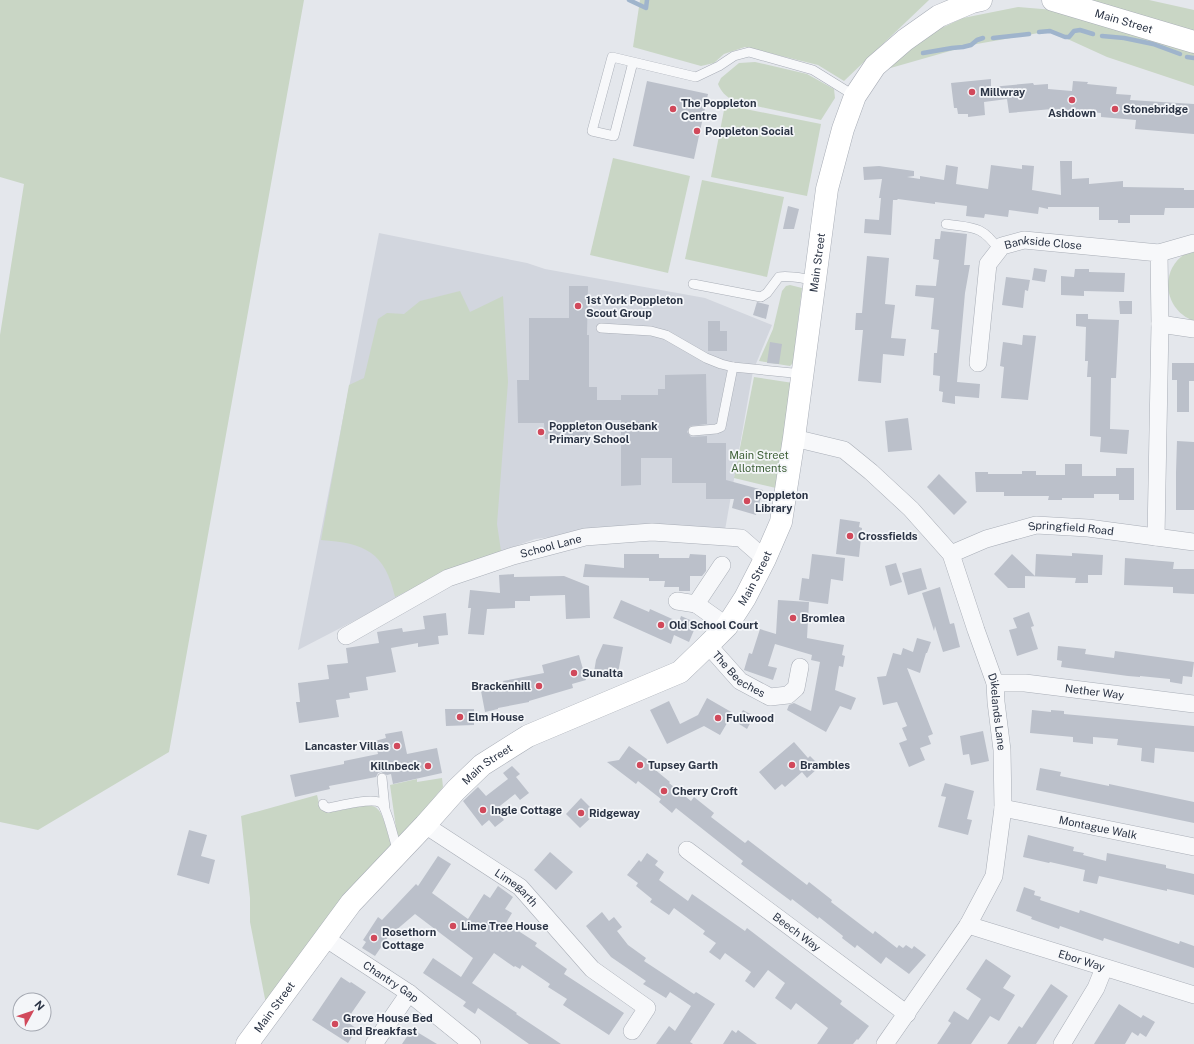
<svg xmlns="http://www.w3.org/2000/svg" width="1194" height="1044" font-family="'Public Sans',sans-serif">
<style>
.built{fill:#d2d6de}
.green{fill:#c9d6c5}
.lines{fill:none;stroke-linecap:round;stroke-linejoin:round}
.stream{stroke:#9fb4cc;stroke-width:4.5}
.building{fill:#bbc0ca}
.lane-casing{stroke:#a9aeb7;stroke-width:10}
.street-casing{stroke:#a9aeb7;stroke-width:18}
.secondary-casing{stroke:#a9aeb7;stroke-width:23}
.lane{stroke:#f7f8fa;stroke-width:9}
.street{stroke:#f7f8fa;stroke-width:17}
.secondary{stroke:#fff;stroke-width:22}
.poi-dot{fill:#d1495b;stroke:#f4f6f9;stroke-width:1.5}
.labels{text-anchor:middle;stroke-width:3.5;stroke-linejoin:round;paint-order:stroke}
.street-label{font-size:11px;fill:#2b3445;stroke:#f4f6f9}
.poi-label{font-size:11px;font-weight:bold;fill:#2b3445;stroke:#f4f6f9;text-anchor:start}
.park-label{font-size:11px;fill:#3f6138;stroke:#f4f6f9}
</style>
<rect width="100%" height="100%" fill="#e4e7ec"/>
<path class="built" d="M379 233 527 263 545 269 705 298 772 325 753 371 725 530 629 527 535 539 458 567 298 650Z"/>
<g class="green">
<path d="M0 0H304L169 752 38 830 0 822V335L24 184 0 177Z"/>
<path d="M640 0H929L844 81 818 65 745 47 724 54 714 63 701 66 633 47Z"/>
<path d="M1086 0H1149L1194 10V32Z"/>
<path d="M1018 7 1066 11 1194 47V86L1107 57 1050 31 971 45 887 69 920 38 963 18Z"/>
<path d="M755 62 807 74 834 89 835 98 821 120 733 101C726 96 721 92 718 84L721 78 739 63Z"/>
<path d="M725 105 821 124 807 196 711 177Z"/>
<path d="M613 158 690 176 668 273 590 255Z"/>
<path d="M702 180 784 197 767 277 685 259Z"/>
<path d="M1194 250V321C1160 309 1159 261 1194 250Z"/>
<path d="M790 285 802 288 793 363 790 366 759 361 773 329 782 291 786 286Z"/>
<path d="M460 291 470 312 503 296 508 382 497 524 501 551 458 567 395 597C385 552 365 543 321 540L349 385 364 378 378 319 387 313 404 314 420 301Z"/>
<path d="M754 377 793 383 776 488 734 478Z"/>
<path d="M442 778 443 787 404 835 400 837 397 835 390 785 417 779V782Z"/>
<path d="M317 795 319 803 332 812C379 803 378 796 391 845L266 1004 250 922V898L241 816Z"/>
</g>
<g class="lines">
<g class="stream">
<path d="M629 0 646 8 647 0"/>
<path d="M1039 32 1050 31 1065 37H1069L1074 31 1080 30 1093 34"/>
<path d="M1102 36 1124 38 1153 44 1180 54"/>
<path d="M993 38 1029 34"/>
<path d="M923 53 952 48 963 47 971 45 977 40 983 38"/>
<path d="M1187 57 1194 58"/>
</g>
</g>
<g class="building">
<path d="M991 79V87L1033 83 1034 85 1048 84V89L1072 91 1073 81 1088 82 1087 84 1117 87 1116 94 1131 95 1130 100 1194 104V134L1135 129 1136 120 1101 117V113L1052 109 1009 113 1007 99 984 102 985 115 968 117V114H958L957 108H954L951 83Z"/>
<path d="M647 81 708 94 694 159 633 146Z"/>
<path d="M1060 161H1072V179L1089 178V184L1123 181V187L1184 188V190H1194V208H1165L1164 215H1130V223H1118V220H1099V207H1048V209L1039 207 1038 214 1009 210 1008 217 985 214 984 218 966 216 967 206 935 202V204L898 199 897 200H893L891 235 864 233 865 219 879 220 881 198H879L882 179 864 180 863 167 879 166 914 171V176L907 177 920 179V176L944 180 946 165 958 167 956 184 988 189 991 165 1022 169V165L1034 166 1032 190 1061 195Z"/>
<path d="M788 206 799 209 794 229H783Z"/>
<path d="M941 231 967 234 964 265H970L965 293 957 382 980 384 979 398 955 396V404L942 402 943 392 939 391 940 376 933 375 934 353H937L939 330 931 329 934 298 915 296 916 285 936 286 939 260 933 259 935 239H940Z"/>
<path d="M867 256 889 258 885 304 895 305 891 338 906 339 904 356 883 354 881 383 858 381 863 330H855L856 313H862Z"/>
<path d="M1034 268 1047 270 1045 282 1032 280Z"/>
<path d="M1075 269H1089V272L1125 273 1124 292 1084 291V296L1061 295V276L1074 277Z"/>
<path d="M1006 277 1030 280 1028 291 1025 290 1023 308 1002 305Z"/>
<path d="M569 286H588L587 335H589V387H597V400H621V395H658V389H665V375L706 374 707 424 690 426 687 432 691 437 707 436V443H726V480L763 490 756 515 732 508 734 499H706V483H672V458H641V485L621 486V420H588V439H545L544 423H518L517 380H529V318H569Z"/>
<path d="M1119 301H1132V314H1120Z"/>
<path d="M757 302 769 305 766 319 753 315Z"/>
<path d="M1076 314H1088V319L1119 320 1116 378H1111L1110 429 1129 430 1127 454 1100 452 1101 437 1090 436 1091 377H1087L1088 361H1085L1086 327 1076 326Z"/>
<path d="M708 321H720V331H727V351H708Z"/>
<path d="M1023 335 1036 336 1028 400 1001 398 1004 367 1000 366 1003 342 1022 345Z"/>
<path d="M770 342 782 344 779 364 767 363Z"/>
<path d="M1172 363H1194V381H1189V412H1177V380H1172Z"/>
<path d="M908 418 912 450 888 452 885 421Z"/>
<path d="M1177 441 1194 442V510H1176V472Z"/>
<path d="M1065 464H1082V476H1116V468H1134V500H1119V494H1094V498H1062V500H1048L1049 496H1004V492H976L975 472H988V474H1022V471H1036V475H1065Z"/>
<path d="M939 474 967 502 954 515 927 487Z"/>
<path d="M840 519 860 522 859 527 862 528 859 557 836 554Z"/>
<path d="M1072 553 1103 555 1102 575H1088V583H1075L1076 578 1025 576V588H1008L994 574 1012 554 1035 576 1036 554 1072 556Z"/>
<path d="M624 554H659V558H689L690 554 706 555V571L702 576H690V591H679V587H664L665 581H649V578L583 577 585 564 624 568Z"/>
<path d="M812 554 845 558 843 581 831 579 828 604 799 600 802 578 809 579Z"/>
<path d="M1125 558 1174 562 1173 569H1194V594L1173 593V587L1124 585Z"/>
<path d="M896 563 902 582 890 586 885 566Z"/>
<path d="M921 568 927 589 908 595 902 573Z"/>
<path d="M514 574V577L564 576 589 586 590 618 566 619 565 595 530 596V601H515V608L487 609 484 635 468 634 471 608H468L470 590 500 593 499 575Z"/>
<path d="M940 587 950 624 954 623 960 647 943 652 935 626 934 631 922 593Z"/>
<path d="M621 600 649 612 650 609 679 622 681 616 697 623 689 642 674 635 671 644 613 618Z"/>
<path d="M778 600 809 602 807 638 844 645 842 655 845 656 843 667 839 666 835 690 856 698 851 710 840 706 826 732 787 710 789 705 794 703 811 711 820 662 811 660 812 655 775 644 768 666 777 668 773 680 744 670 749 653 752 654 760 629 776 634Z"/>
<path d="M1029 612 1034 626 1031 627 1038 649 1017 656 1009 630 1017 628 1013 618Z"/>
<path d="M446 613 448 635 438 636 439 644 418 647V643L391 648 396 672 366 677 368 690 349 693 350 698 336 700 339 717 299 723 296 702H300L298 683 329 679 327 665 348 663 346 648 379 643 377 632 402 628 403 632 425 629 423 616Z"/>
<path d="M917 638 931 642 927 653H926L920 673 907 668 933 734 928 736 931 744 920 748 925 760 909 767 899 743 907 740 902 728 907 726 897 702 883 705 877 677 886 676 893 653 901 655 903 648 913 652Z"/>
<path d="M603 644 623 647 617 678 602 675 593 678 596 660Z"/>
<path d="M1058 646 1086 649 1085 654 1114 658 1115 651 1194 662 1192 677 1183 676 1182 684 1170 682V679L1140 676V677L1128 676 1061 667 1062 661 1057 660Z"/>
<path d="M579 655 586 680 572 684 573 688 529 701V702L498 708V709L485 712 481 691 505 686 503 681 544 673 542 665Z"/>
<path d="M707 698 733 713 720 735 704 726 667 744 650 710 669 701 680 724 698 715Z"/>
<path d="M445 709H474V725L446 726Z"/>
<path d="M743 710 754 716 747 729 736 722Z"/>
<path d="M1032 710 1051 712V710L1064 711V714L1194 726V752L1155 748 1154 763 1141 761 1142 748 1117 745 1118 739 1093 737V744L1073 742V737L1030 733Z"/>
<path d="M402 731 407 754 437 748 442 773 393 784 391 774 387 775 381 772 378 773 376 777 329 786 330 789 295 797 290 775 344 764V761L378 754 375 741 386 738 385 734Z"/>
<path d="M983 731 989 761 971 765 969 754 963 755 960 736Z"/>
<path d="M794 742 808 758 810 756 818 764 815 766 817 769 807 778 802 772 785 787 782 784 775 790 759 772Z"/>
<path d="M629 746 655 765 653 768 670 782 669 783 691 801 694 797 714 813 711 817 745 843 748 840 807 885 809 882 832 900 831 902 873 934 875 931 897 948 899 945 903 948 906 945 912 949 914 946 926 955 909 974 886 957 881 964 857 945 855 948 842 938 843 936 819 917 818 919 792 899 791 901 741 864 743 861 676 808 672 813 659 802 661 799 638 781 636 784 607 762 619 760Z"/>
<path d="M512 766 520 774 516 777 529 793 520 800 515 794 496 809 504 820 495 827 489 820 482 826 463 801 478 787 486 796 508 779 503 773Z"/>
<path d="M1040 768 1061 772 1060 776 1109 786V784L1194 802V823L1036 790Z"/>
<path d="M945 783 974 791 967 819 972 820 968 835 938 827 946 797 941 796Z"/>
<path d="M581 798 596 813 580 828 566 814Z"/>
<path d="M189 830 207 835 201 856 215 860 209 884 177 875Z"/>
<path d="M1028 835 1074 847 1073 851 1084 853 1083 855 1106 861 1107 853 1166 865V868L1194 874V895L1167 889V891L1099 876 1097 884 1083 881 1085 870 1050 862 1049 863 1023 857Z"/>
<path d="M550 852 573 872 556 890 534 870Z"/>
<path d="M647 853 658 861 655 865 664 872 659 880 688 901 692 894 745 931 747 928 842 1001 840 1004 869 1026 858 1040 857 1039 853 1044H817L828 1028 796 1003 791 1010 775 998 785 983 768 970 754 988 745 981 751 972 725 953 720 960 709 952 716 943 703 934 705 931 674 908 669 915 650 902 652 899 636 886 638 883 627 875 639 860 641 862Z"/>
<path d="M438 856 451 864 432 893 468 919 484 894 490 898 498 886 513 897 505 909 512 913 506 923 537 943 535 946 567 969 564 974 624 1013 609 1035 563 1005 567 999 548 987 550 984 522 965 520 969 515 966 514 967 494 953 472 983 517 1013 516 1014 561 1044H529L478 1008 475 1014 463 1006 466 1002 423 973 433 958 461 977 473 958 415 914 388 937 375 956 362 948 366 942 363 940 378 917 382 920 416 884 418 886Z"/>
<path d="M1024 887 1035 891 1034 895 1041 897 1040 900 1079 913 1080 910 1179 944 1180 941 1194 946V968L1104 938 1103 941 1060 926 1059 929 1031 919 1032 917 1016 911Z"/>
<path d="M602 912 609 921 614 917 622 927 617 931 628 945 646 958 644 961 694 994 696 992 715 1004 690 1042 693 1044H656L669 1026 675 1031 691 1006 670 992 666 998 643 984 646 981 611 957 586 926Z"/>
<path d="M986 959 1011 976 1003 988 1015 995 999 1021 990 1016 971 1044H937L951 1023 948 1021 954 1011 968 1020 981 999 966 989Z"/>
<path d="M341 977 350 983 351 982 366 992 346 1021 357 1029 348 1043 312 1020Z"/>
<path d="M1051 984 1068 996 1036 1044H1007L1019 1026 1022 1028Z"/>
<path d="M1119 1004 1141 1018 1143 1015 1155 1022 1146 1037 1140 1033 1138 1036 1132 1032 1125 1044H1094Z"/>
<path d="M412 1029 437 1044H402Z"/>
<path d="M732 1030 736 1033 738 1030 757 1044H723Z"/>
</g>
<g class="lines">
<g class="lane-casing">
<g id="lane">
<path d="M633 62 612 57 592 131 614 136 633 62 696 77 719 66 734 56 749 52 813 70 855 96"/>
<path d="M946 224C973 228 982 225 999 250"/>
<path d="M693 284 761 297 767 293 779 277C790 275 804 279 815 280"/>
<path d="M601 328 651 331 666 335 706 358 721 364 733 367 803 374"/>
<path d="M693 431 716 429 721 427 733 367"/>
<path d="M382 778 385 809"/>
<path d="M323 804 324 806 328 808C339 806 372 797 381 803 387 808 395 843 398 853"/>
</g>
</g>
<g class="street-casing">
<g id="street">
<path d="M1159 253 1194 243"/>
<path d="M1160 324 1194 329"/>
<path id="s1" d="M978 363 988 264 1002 246 1024 240 1159 253 1160 324 1156 537"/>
<path id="s2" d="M794 438 844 450 871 472 911 509 951 554 976 630 995 683 996 702 1002 750 1003 808 994 876 968 925 885 1044"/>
<path id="s3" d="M951 554 986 539 1036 525 1088 528 1194 542"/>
<path d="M722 565 696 604 727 626"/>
<path d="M677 601 696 604"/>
<path id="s4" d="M346 636 448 578 513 556 585 537 652 532 741 538 765 559"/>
<path id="s5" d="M708 645 740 681 770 697 788 695 796 688 800 667"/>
<path id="s6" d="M995 683H1025L1194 704"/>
<path id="s7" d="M1003 808 1194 847"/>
<path id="s8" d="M425 825 520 887 592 969 647 1008 632 1031"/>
<path id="s9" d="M687 850 907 1014"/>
<path id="s10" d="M968 925 1194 995"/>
<path id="s11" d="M325 938 409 993 472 1044"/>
<path d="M374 1044 409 993"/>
<path d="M1062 1044 1096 988 1104 968"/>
</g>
</g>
<g class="secondary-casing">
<g id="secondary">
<path id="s12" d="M1053 0 1194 42"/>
<path id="s13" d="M247 1044 351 903 425 825 456 790 482 765 528 736 680 672 708 645 727 626 745 598 765 559 781 522 794 438 827 189 843 129 855 96 875 66 905 40 939 16 972 2 981 0"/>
</g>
</g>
<use href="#lane" class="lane"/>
<use href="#street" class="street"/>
<use href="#secondary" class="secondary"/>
</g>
<g class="poi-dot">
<circle cx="972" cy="92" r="4"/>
<circle cx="1072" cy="100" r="4"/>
<circle cx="673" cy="109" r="4"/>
<circle cx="1115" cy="109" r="4"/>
<circle cx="697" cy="131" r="4"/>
<circle cx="578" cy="306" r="4"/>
<circle cx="541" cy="432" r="4"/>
<circle cx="747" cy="501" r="4"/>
<circle cx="850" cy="536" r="4"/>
<circle cx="793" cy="618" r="4"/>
<circle cx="661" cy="625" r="4"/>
<circle cx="574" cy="673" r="4"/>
<circle cx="539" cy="686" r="4"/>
<circle cx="460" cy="717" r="4"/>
<circle cx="718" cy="718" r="4"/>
<circle cx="397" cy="746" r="4"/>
<circle cx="640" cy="765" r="4"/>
<circle cx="792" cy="765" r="4"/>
<circle cx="428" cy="766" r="4"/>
<circle cx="664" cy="791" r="4"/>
<circle cx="483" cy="810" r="4"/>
<circle cx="581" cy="813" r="4"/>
<circle cx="453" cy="926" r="4"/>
<circle cx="374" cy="938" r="4"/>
<circle cx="335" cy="1024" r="4"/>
</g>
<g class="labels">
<g class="street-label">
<text dy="4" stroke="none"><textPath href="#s12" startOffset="74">Main Street</textPath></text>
<text dy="4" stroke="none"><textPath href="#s1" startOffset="164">Bankside Close</textPath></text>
<text dy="4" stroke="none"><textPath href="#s13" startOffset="1030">Main Street</textPath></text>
<text dy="4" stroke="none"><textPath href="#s3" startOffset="125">Springfield Road</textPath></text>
<text dy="4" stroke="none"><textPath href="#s4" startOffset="225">School Lane</textPath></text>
<text dy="4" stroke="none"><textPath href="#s13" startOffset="706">Main Street</textPath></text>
<text dy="4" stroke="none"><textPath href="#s5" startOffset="43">The Beeches</textPath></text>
<text dy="4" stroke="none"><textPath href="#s6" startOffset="100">Nether Way</textPath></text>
<text dy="4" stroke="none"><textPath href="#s2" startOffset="366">Dikelands Lane</textPath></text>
<text dy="4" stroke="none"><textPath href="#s13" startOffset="370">Main Street</textPath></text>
<text dy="4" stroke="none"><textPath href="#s7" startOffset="97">Montague Walk</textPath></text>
<text dy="4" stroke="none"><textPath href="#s8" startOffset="111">Limegarth</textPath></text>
<text dy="4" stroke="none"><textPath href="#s9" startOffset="137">Beech Way</textPath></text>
<text dy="4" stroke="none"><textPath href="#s10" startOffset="119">Ebor Way</textPath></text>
<text dy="4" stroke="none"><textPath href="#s11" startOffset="79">Chantry Gap</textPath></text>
<text dy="4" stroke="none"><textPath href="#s13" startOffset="46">Main Street</textPath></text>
</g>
<g class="poi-label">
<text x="980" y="96">Millwray</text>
<text x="681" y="107">The Poppleton<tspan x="681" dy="13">Centre</tspan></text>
<text x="1123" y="113">Stonebridge</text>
<text x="1072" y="117" text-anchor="middle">Ashdown</text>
<text x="705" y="135">Poppleton Social</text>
<text x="586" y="304">1st York Poppleton<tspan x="586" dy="13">Scout Group</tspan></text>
<text x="549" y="430">Poppleton Ousebank<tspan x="549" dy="13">Primary School</tspan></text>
<text x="755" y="499">Poppleton<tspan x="755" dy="13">Library</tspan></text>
<text x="858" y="540">Crossfields</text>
<text x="801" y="622">Bromlea</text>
<text x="669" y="629">Old School Court</text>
<text x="582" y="677">Sunalta</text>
<text x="531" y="690" text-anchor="end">Brackenhill</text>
<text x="468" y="721">Elm House</text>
<text x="726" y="722">Fullwood</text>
<text x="389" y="750" text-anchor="end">Lancaster Villas</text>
<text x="648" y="769">Tupsey Garth</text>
<text x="800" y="769">Brambles</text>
<text x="420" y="770" text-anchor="end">Killnbeck</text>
<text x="672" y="795">Cherry Croft</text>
<text x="491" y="814">Ingle Cottage</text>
<text x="589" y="817">Ridgeway</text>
<text x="461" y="930">Lime Tree House</text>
<text x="382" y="936">Rosethorn<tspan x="382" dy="13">Cottage</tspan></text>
<text x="343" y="1022">Grove House Bed<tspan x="343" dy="13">and Breakfast</tspan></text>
</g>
<g class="park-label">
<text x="759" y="459">Main Street<tspan x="759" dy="13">Allotments</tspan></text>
</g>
</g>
<g transform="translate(32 1012) rotate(50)"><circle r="19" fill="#f4f6f9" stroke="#a4a8b1"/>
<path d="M0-3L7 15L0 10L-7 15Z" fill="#d1495b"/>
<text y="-6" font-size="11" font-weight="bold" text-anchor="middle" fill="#2b3445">N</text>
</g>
</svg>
